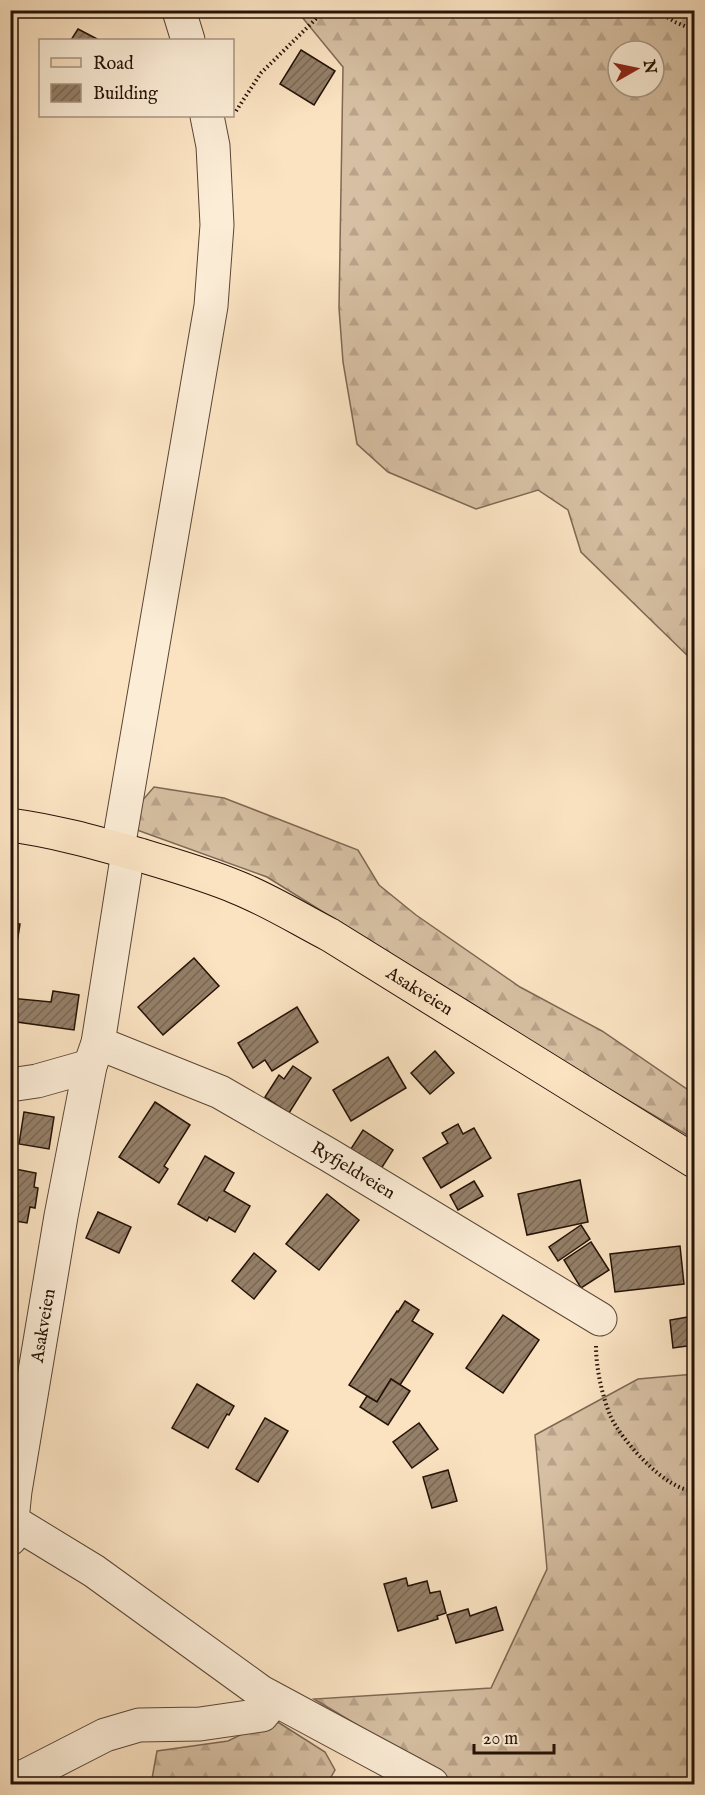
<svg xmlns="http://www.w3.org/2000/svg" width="705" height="1795" font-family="'IM FELL English',serif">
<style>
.forest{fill:url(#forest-firs);stroke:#7d6854;stroke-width:1.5;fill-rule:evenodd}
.building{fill:url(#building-hatch);stroke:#241206;stroke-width:1.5}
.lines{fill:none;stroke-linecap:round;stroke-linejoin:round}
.minor-casing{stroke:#5a4635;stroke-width:35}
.major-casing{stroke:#241206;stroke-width:35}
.path{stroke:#241206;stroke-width:4;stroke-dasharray:1.5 3;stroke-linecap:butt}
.minor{stroke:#fcedd7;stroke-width:33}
.major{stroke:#fbe3c2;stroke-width:33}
.labels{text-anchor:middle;stroke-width:5;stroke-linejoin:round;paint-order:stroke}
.street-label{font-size:18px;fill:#241206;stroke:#fcedd7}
</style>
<defs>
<pattern id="forest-firs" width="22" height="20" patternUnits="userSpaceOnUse" patternTransform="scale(1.5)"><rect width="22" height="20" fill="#d6bfa2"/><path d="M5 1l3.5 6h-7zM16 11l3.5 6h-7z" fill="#b8a38a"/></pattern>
<pattern id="building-hatch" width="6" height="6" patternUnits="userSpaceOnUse" patternTransform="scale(1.5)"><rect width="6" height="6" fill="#947f68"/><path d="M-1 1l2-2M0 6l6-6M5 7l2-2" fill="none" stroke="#796754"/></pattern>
</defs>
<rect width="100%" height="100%" fill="#fbe3c2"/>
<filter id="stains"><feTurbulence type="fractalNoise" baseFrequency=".00333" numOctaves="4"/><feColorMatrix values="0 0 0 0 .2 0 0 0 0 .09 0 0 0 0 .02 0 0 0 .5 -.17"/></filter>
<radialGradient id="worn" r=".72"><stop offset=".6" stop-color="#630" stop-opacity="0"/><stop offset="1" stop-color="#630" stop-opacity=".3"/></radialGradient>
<g class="forest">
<path d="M297 11H694V662L581 552 568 510 538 490 476 509 388 472 357 444 343 362 339 308 343 67ZM618 51H654V87H618Z"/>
<path d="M154 787 224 798 358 850 379 885 416 915 520 987 602 1031 694 1094V1139L592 1079 267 877 137 830 141 802Z"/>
<path d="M694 1374V1784H456L314 1699 491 1688 547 1569 535 1435 638 1379Z"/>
<path d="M273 1719 325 1752 335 1770 327 1784H151L157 1751 228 1741Z"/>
</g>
<g class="building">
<path d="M78 29 99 40H71Z"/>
<path d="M301 50 335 71 314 105 280 84Z"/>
<path d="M10 922 20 924 13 967 10 966Z"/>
<path d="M194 958 219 986 163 1035 138 1007Z"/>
<path d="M53 991 79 995 74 1030 17 1022 18 1013 12 1012 10 998 51 1002Z"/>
<path d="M297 1007 318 1042 272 1071 265 1060 253 1068 238 1043Z"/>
<path d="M435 1051 454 1073 430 1094 411 1073Z"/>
<path d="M388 1057 406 1088 351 1121 333 1090Z"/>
<path d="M293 1066 311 1078 289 1113 265 1097 279 1075 284 1079Z"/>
<path d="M155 1102 190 1125 164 1166 168 1169 159 1183 119 1157Z"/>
<path d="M24 1112 54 1117 49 1149 19 1144Z"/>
<path d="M458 1124 463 1134 474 1128 491 1158 441 1188 423 1158 448 1143 442 1133Z"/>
<path d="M363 1130 393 1150 379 1172 349 1152Z"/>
<path d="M205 1156 234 1173 224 1191 250 1206 235 1232 209 1217 207 1221 178 1204Z"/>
<path d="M10 1168 36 1173 34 1187 38 1188 35 1208 30 1207 27 1223 10 1220Z"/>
<path d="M580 1180 588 1222 527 1235 518 1194Z"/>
<path d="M474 1181 483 1196 458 1210 450 1195Z"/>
<path d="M327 1194 359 1220 319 1270 286 1244Z"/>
<path d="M98 1212 131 1227 119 1253 86 1238Z"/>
<path d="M581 1225 590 1239 558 1261 549 1247Z"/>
<path d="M591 1242 609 1270 581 1288 564 1260Z"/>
<path d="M680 1246 684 1284 615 1292 610 1254Z"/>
<path d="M254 1253 276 1271 254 1299 232 1281Z"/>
<path d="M405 1301 419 1310 412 1321 433 1334 400 1385 391 1379 377 1402 349 1385 397 1311 398 1312Z"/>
<path d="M503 1315 539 1340 503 1393 466 1368Z"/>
<path d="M694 1316V1345L673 1348 670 1320Z"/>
<path d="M391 1379 410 1391 388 1425 360 1407 367 1396 377 1402Z"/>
<path d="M197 1384 234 1406 229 1415 227 1414 208 1448 172 1428Z"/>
<path d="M265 1418 288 1431 258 1482 236 1469Z"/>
<path d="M419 1423 438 1449 412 1468 393 1442Z"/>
<path d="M448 1470 457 1501 432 1508 423 1477Z"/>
<path d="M406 1578 408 1586 427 1581 430 1593 440 1591 446 1613 437 1616 438 1619 398 1631 384 1584Z"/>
<path d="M496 1607 503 1630 456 1643 447 1615 468 1609 470 1616Z"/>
</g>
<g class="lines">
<g class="minor-casing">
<g id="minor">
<path d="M180 14 188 40"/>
<path d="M118 848 211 306 217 225 213 146 207 116"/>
<path id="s1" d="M98 1043 220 1092 329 1155 600 1319"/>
<path d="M10 1085 37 1081 90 1066"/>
<path d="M12 1521 94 1571 261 1692 432 1784"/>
<path id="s2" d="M10 1539 15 1491 61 1216 90 1066 98 1043 128 852"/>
<path d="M10 1779 25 1776 105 1735 139 1725 200 1724 262 1715 274 1700"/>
</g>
</g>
<g class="major-casing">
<g id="major">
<path id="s3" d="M10 825C55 831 97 843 140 855 172 865 205 874 236 887 269 900 299 919 330 935L694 1161"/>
</g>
</g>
<g class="path">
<path d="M656 10 675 22 694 30"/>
<path d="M236 111 261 73 325 10"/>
<path d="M596 1346C596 1368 602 1395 610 1415 620 1439 668 1493 694 1490"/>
<path d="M692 1784 694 1783"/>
</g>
<use href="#minor" class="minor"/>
<use href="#major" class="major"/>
</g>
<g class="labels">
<g class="street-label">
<text dy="6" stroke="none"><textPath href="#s3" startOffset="446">Asakveien</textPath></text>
<text dy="6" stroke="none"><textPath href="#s1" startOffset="286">Ryfjeldveien</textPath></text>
<text dy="6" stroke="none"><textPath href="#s2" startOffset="216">Asakveien</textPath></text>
</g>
</g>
<rect width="705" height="1795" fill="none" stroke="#fbe3c2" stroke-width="36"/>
<rect x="12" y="12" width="681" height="1771" fill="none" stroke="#241206" stroke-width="3"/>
<rect x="18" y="18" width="669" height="1759" fill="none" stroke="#241206" stroke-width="1.5"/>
<rect x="39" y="39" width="195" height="78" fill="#fcedd7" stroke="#a69583" stroke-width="1.5"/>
<rect x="51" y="58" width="30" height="9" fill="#fbe3c2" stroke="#a69583" stroke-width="1.5"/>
<text x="93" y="69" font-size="18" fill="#241206">Road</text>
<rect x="51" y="84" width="30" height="18" fill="url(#building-hatch)" stroke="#a69583" stroke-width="1.5"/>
<text x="93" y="99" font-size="18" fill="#241206">Building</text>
<g transform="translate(636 69) rotate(81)"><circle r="28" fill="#fcedd7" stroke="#a69583" stroke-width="1.5"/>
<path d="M0-4.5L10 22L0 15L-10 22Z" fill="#8f2418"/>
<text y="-9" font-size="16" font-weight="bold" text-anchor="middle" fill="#241206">N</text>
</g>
<path d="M474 1744v9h80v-9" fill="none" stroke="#241206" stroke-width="3"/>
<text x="483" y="1744" font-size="18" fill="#241206" stroke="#fcedd7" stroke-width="4.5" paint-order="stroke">20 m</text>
<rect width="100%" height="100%" filter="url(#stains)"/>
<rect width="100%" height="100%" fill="url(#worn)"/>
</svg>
